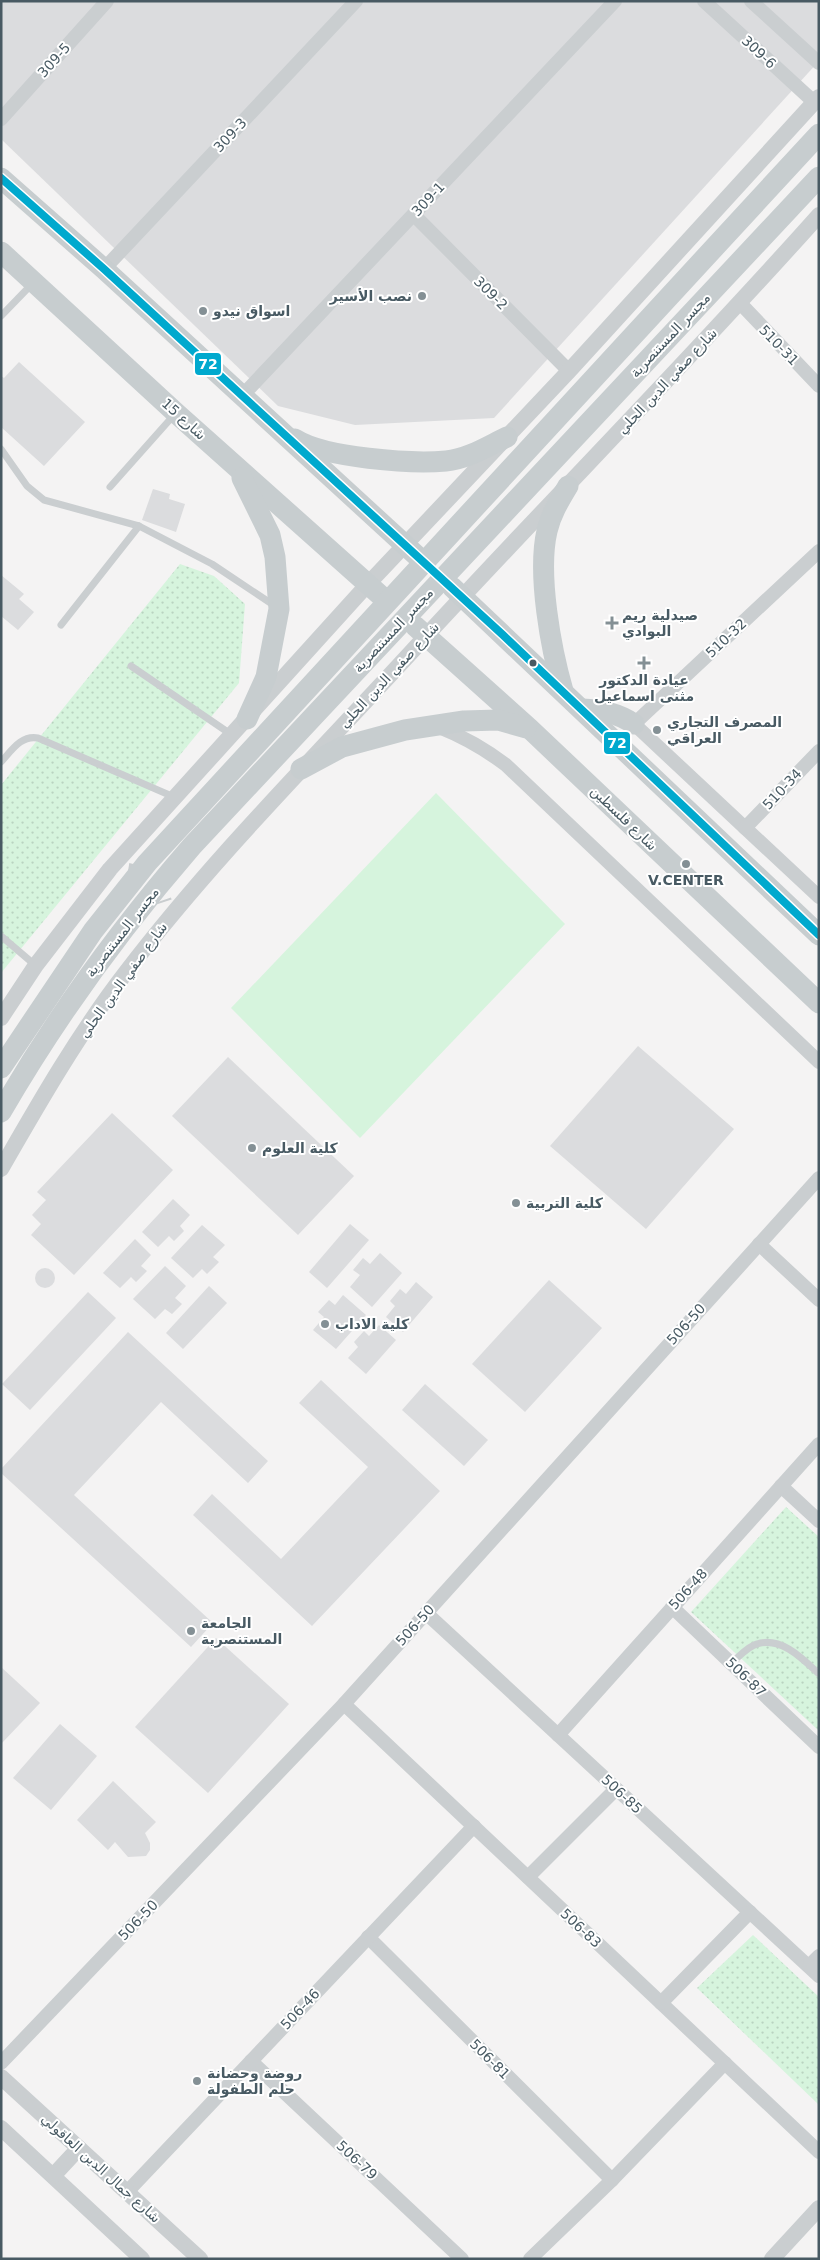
<svg xmlns="http://www.w3.org/2000/svg" width="820" height="2260" font-family="'DejaVu Sans','Noto Naskh Arabic',sans-serif">
<style>
.green{fill:url(#green-dots)}
.pitch{fill:#d6f4dd}
.building{fill:#dbdcde}
.lines{fill:none;stroke-linecap:round;stroke-linejoin:round}
.tertiary-tunnel{stroke:#c9cdcf;stroke-width:16;stroke-dasharray:16 8;stroke-linecap:butt}
.service{stroke:#caced0;stroke-width:7}
.minor{stroke:#caced0;stroke-width:14}
.tertiary{stroke:#caced0;stroke-width:16}
.primary{stroke:#c7cdcf;stroke-width:21}
.primary-bridge{stroke:#c7cdcf;stroke-width:21}
.bus-1-casing{stroke:#fff;stroke-width:11}
.bus-1{stroke:#00a9ce;stroke-width:8}
.poi-dot{fill:#849095;stroke:#fff;stroke-width:2}
.bus-dot{fill:#485a63;stroke:#fff;stroke-width:2}
.labels{text-anchor:middle;stroke-width:4;stroke-linejoin:round;paint-order:stroke}
.street-label{font-size:14px;fill:#485a63;stroke:#fff}
.poi-label{font-size:14px;font-weight:bold;fill:#485a63;stroke:#fff;text-anchor:start}
.line-badge{stroke:#fff;stroke-width:2}
.badge-label{font-size:14px;text-anchor:middle;font-weight:bold;fill:#fff}
</style>
<defs>
<pattern id="green-dots" width="8" height="8" patternUnits="userSpaceOnUse" patternTransform="scale(1.25)"><rect width="8" height="8" fill="#d6f4dd"/><path d="M2 2h.1M6 6h.1" fill="none" stroke="#b9d3c0" stroke-width="1.8" stroke-linecap="round"/></pattern>
</defs>
<rect width="100%" height="100%" fill="#f4f3f3"/>
<g class="green">
<path d="M180 564 214 576 245 604 239 683 1 973V785Z"/>
<path d="M786 1507 819 1537V1731L691 1612Z"/>
<path d="M753 1935 819 1997V2105L697 1988Z"/>
</g>
<path class="pitch" d="M436 793 565 924 360 1138 231 1008Z"/>
<g class="building">
<path d="M1 1H819V61L494 418 355 425 278 406 1 139Z"/>
<path d="M19 362 85 422 44 466 1 427V376L4 378Z"/>
<path d="M153 489 170 494 169 499 185 504 176 532 142 520Z"/>
<path d="M1 575 24 594 19 599 34 612 18 630 1 616Z"/>
<path d="M638 1046 734 1129 646 1229 550 1146Z"/>
<path d="M228 1057 354 1176 298 1235 172 1116Z"/>
<path d="M112 1113 173 1170 74 1275 31 1235 41 1224 32 1215 46 1200 37 1192Z"/>
<path d="M173 1199 190 1215 180 1226 184 1231 174 1241 169 1236 158 1247 142 1232Z"/>
<path d="M350 1224 369 1240 327 1288 309 1272Z"/>
<path d="M202 1225 225 1245 213 1257 219 1262 207 1274 202 1269 193 1278 171 1258Z"/>
<path d="M135 1239 151 1255 141 1266 147 1271 136 1282 131 1277 120 1288 103 1273Z"/>
<path d="M380 1253 402 1273 372 1307 350 1287 360 1275 353 1270 363 1258 370 1264Z"/>
<path d="M165 1266 186 1286 175 1298 182 1304 172 1314 165 1309 155 1319 133 1299Z"/>
<circle cx="45" cy="1278" r="10"/>
<path d="M549 1280 602 1328 525 1412 472 1364Z"/>
<path d="M416 1282 433 1297 403 1332 386 1317 395 1306 390 1301 400 1289 406 1294Z"/>
<path d="M209 1286 227 1303 183 1349 166 1333Z"/>
<path d="M88 1292 116 1318 30 1410 2 1384Z"/>
<path d="M343 1295 366 1315 336 1349 313 1330 324 1317 318 1312 329 1300 335 1305Z"/>
<path d="M379 1325 396 1340 366 1374 348 1358 358 1347 354 1342 364 1331 369 1336Z"/>
<path d="M128 1332 268 1461 248 1483 161 1402 74 1495 213 1623 191 1647 1 1473V1469Z"/>
<path d="M321 1380 440 1491 312 1626 193 1515 212 1494 281 1559 368 1467 299 1403Z"/>
<path d="M425 1384 488 1440 464 1466 402 1410Z"/>
<path d="M216 1638 289 1704 208 1793 135 1727Z"/>
<path d="M1 1667 40 1703 1 1744Z"/>
<path d="M60 1724 97 1756 51 1810 13 1778Z"/>
<path d="M113 1781 156 1822 145 1833 150 1843V1850L146 1856 128 1857 115 1842 108 1850 77 1820Z"/>
</g>
<g class="lines">
<path class="tertiary-tunnel" d="M128 871C146 874 159 886 164 902"/>
<g class="service">
<path d="M1 316 32 284"/>
<path d="M1 449 27 486 44 500 139 526 212 564 275 606"/>
<path d="M110 487 174 415"/>
<path d="M61 625 139 526"/>
<path d="M131 666 232 735"/>
<path d="M1 762C12 750 21 735 38 738L174 797"/>
<path d="M1 936 35 965"/>
<path d="M731 1663C738 1658 748 1646 757 1644 781 1636 803 1659 819 1674"/>
</g>
<g class="minor">
<path d="M704 1 814 102"/>
<path d="M751 1 819 63"/>
<path d="M1 119 107 1"/>
<path d="M414 215 569 371"/>
<path d="M104 269 356 1"/>
<path d="M740 303 819 386"/>
<path d="M241 397 615 1"/>
<path d="M819 551 634 724 819 897"/>
<path d="M439 727C464 737 485 749 506 765L819 1062"/>
<path d="M745 828 819 751"/>
<path d="M759 1244 819 1300"/>
<path d="M781 1486 819 1521"/>
<path d="M672 1607 819 1747"/>
<path d="M426 1613 819 1976"/>
<path d="M344 1704 819 2152"/>
<path d="M558 1735 819 1444"/>
<path d="M528 1877 616 1789"/>
<path d="M368 1937 612 2180"/>
<path d="M809 1966 819 1956"/>
<path d="M661 2003 750 1912"/>
<path d="M251 2061 462 2259"/>
<path d="M1 2063 344 1704 819 1178"/>
<path d="M127 2192 474 1826"/>
<path d="M530 2259 612 2180 725 2063"/>
</g>
<g class="tertiary">
<path d="M1 1018 36 965 110 869 368 584 569 371 819 97"/>
<path d="M1 1169C40 1101 79 1033 127 971 218 852 325 747 426 636 556 495 691 359 819 215"/>
<path d="M1 2077 200 2259"/>
<path d="M1 2128 142 2259"/>
<path d="M53 2176 79 2148"/>
<path d="M772 2259 819 2208"/>
</g>
<g class="primary">
<path d="M1 178 104 269 417 556"/>
<path d="M1 252 176 413 380 595"/>
<path d="M295 439C325 458 411 464 446 461 468 459 488 446 507 437"/>
<path d="M242 478 270 535 275 557 279 609 266 677 247 719"/>
<path d="M452 587 819 935"/>
<path d="M415 626 530 729 819 1003"/>
<path d="M563 691C551 649 537 574 547 531 551 514 559 501 568 486"/>
<path d="M582 709C601 710 618 713 634 724"/>
<path d="M301 769 342 747 405 730 464 721 498 720 526 728"/>
</g>
<g class="primary-bridge">
<path d="M1 1068 93 931 147 863 819 134"/>
<path d="M1 1112C56 1017 120 929 192 846L819 177"/>
</g>
<g class="bus-1-casing">
<path id="bus-1" d="M1 178 104 269 503 635 819 935"/>
</g>
<use href="#bus-1" class="bus-1"/>
</g>
<g class="poi-dot">
<circle cx="422" cy="296" r="5"/>
<circle cx="203" cy="311" r="5"/>
<path d="M609.5 615.5h5v5h5v5h-5v5h-5v-5h-5v-5h5z"/>
<path d="M641.5 655.5h5v5h5v5h-5v5h-5v-5h-5v-5h5z"/>
<circle cx="657" cy="730" r="5"/>
<circle cx="686" cy="864" r="5"/>
<circle cx="252" cy="1148" r="5"/>
<circle cx="516" cy="1203" r="5"/>
<circle cx="325" cy="1324" r="5"/>
<circle cx="191" cy="1631" r="5"/>
<circle cx="197" cy="2081" r="5"/>
</g>
<circle class="bus-dot" cx="533" cy="663" r="4.5"/>
<g class="labels">
<g class="street-label">
<text transform="translate(759 52) rotate(43)" y="5">309-6</text>
<text transform="translate(54 60) rotate(-48)" y="5">309-5</text>
<text transform="translate(230 135) rotate(-47)" y="5">309-3</text>
<text transform="translate(428 199) rotate(-47)" y="5">309-1</text>
<text transform="translate(491 293) rotate(45)" y="5">309-2</text>
<text transform="translate(670 335) rotate(-47)" y="5">مجسر المستنصرية</text>
<text transform="translate(779 345) rotate(46)" y="5">510-31</text>
<text transform="translate(667 381) rotate(-47)" y="5">شارع صفي الدين الحلي</text>
<text transform="translate(184 419) rotate(42)" y="5">شارع 15</text>
<text transform="translate(393 630) rotate(-47)" y="5">مجسر المستنصرية</text>
<text transform="translate(726 638) rotate(-43)" y="5">510-32</text>
<text transform="translate(389 675) rotate(-47)" y="5">شارع صفي الدين الحلي</text>
<text transform="translate(782 789) rotate(-47)" y="5">510-34</text>
<text transform="translate(624 818) rotate(44)" y="5">شارع فلسطين</text>
<text transform="translate(122 932) rotate(-52)" y="5">مجسر المستنصرية</text>
<text transform="translate(123 980) rotate(-54)" y="5">شارع صفي الدين الحلي</text>
<text transform="translate(686 1324) rotate(-48)" y="5">506-50</text>
<text transform="translate(688 1589) rotate(-48)" y="5">506-48</text>
<text transform="translate(415 1625) rotate(-48)" y="5">506-50</text>
<text transform="translate(746 1677) rotate(44)" y="5">506-87</text>
<text transform="translate(622 1794) rotate(43)" y="5">506-85</text>
<text transform="translate(138 1920) rotate(-46)" y="5">506-50</text>
<text transform="translate(581 1928) rotate(43)" y="5">506-83</text>
<text transform="translate(300 2009) rotate(-47)" y="5">506-46</text>
<text transform="translate(490 2059) rotate(45)" y="5">506-81</text>
<text transform="translate(357 2160) rotate(43)" y="5">506-79</text>
<text transform="translate(101 2168) rotate(42)" y="5">شارع جمال الدين العاقولي</text>
</g>
<g class="poi-label">
<text x="412" y="301" text-anchor="end">نصب الأسير</text>
<text x="213" y="316">اسواق نيدو</text>
<text x="622" y="620">صيدلية ريم<tspan x="622" dy="16">البوادي</tspan></text>
<text x="644" y="685" text-anchor="middle">عيادة الدكتور<tspan x="644" dy="16">مثنى اسماعيل</tspan></text>
<text x="667" y="727">المصرف التجاري<tspan x="667" dy="16">العراقي</tspan></text>
<text x="686" y="885" text-anchor="middle">V.CENTER</text>
<text x="262" y="1153">كلية العلوم</text>
<text x="526" y="1208">كلية التربية</text>
<text x="335" y="1329">كلية الاداب</text>
<text x="201" y="1628">الجامعة<tspan x="201" dy="16">المستنصرية</tspan></text>
<text x="207" y="2078">روضة وحضانة<tspan x="207" dy="16">حلم الطفولة</tspan></text>
</g>
</g>
<g class="line-badge">
<rect x="194" y="352" width="28" height="24" rx="5" fill="#00a9ce"/>
<rect x="603" y="731" width="28" height="24" rx="5" fill="#00a9ce"/>
</g>
<g class="badge-label">
<text x="208" y="369">72</text>
<text x="617" y="748">72</text>
</g>
<rect width="820" height="2260" fill="none" stroke="#485a63" stroke-width="5"/>
</svg>
